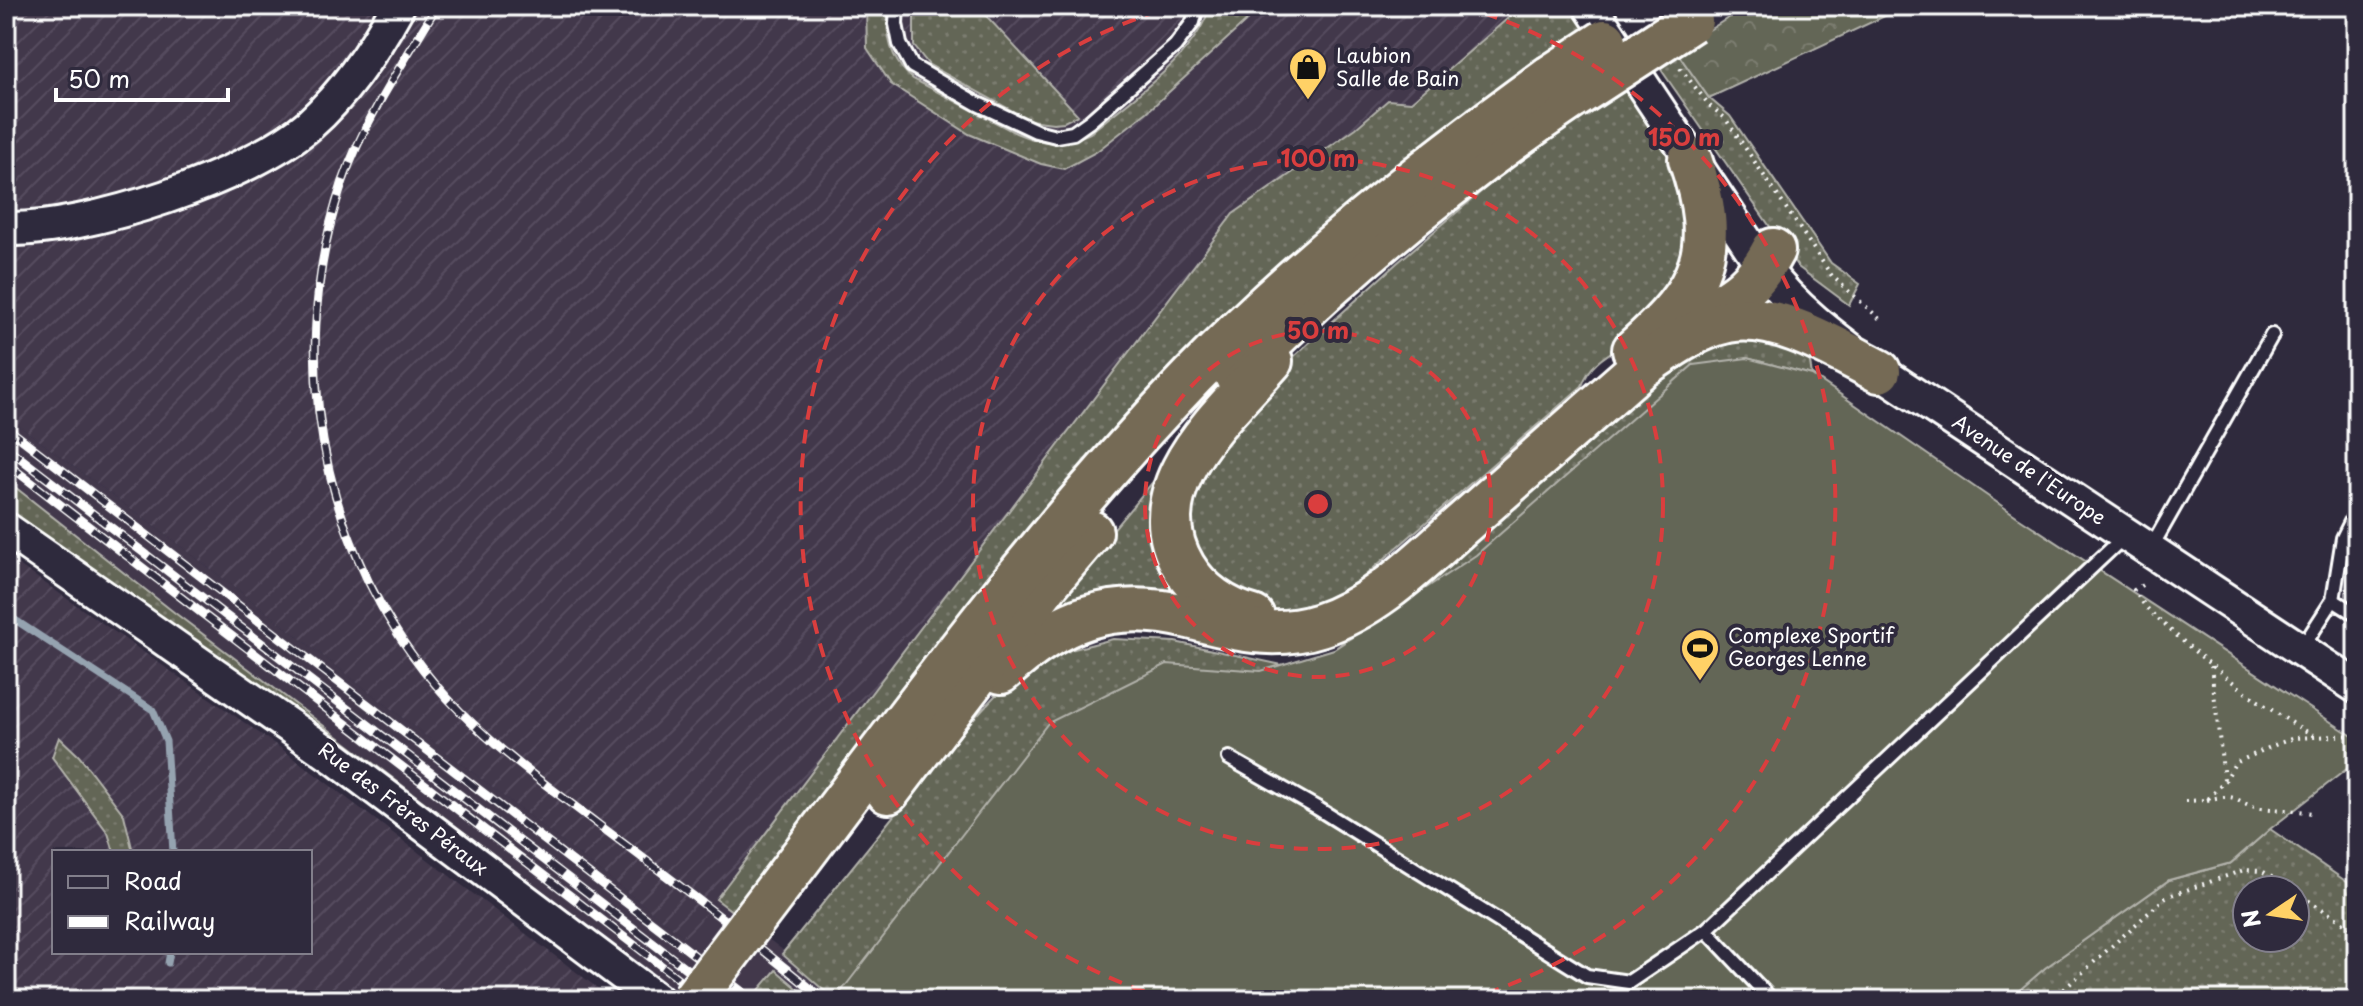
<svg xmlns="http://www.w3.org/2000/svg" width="2363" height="1006" font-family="'Playpen Sans',sans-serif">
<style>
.built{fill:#42384c}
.industrial{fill:url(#industrial-furrows);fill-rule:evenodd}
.grass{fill:url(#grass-dots);stroke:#b2b2ab;stroke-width:2;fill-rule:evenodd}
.forest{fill:url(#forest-crowns);stroke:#b2b2ab;stroke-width:2}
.pitch{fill:#646657;stroke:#b2b2ab;stroke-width:2}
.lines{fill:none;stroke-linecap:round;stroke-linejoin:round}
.stream{stroke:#95a3b0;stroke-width:7}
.service-casing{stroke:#fff;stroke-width:18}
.tertiary-casing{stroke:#fff;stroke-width:38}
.trunk-casing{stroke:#fff;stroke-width:48}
.path{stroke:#fff;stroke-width:4;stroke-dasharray:2 6;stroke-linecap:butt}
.service{stroke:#2f2a3d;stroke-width:12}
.tertiary{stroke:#2f2a3d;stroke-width:32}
.trunk{stroke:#756a55;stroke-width:42}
.rail-casing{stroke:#fff;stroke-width:9}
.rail{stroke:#2f2a3d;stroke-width:6;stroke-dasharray:18;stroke-linecap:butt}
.trunk-bridge-casing{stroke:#fff;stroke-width:48;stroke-linecap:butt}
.trunk-bridge{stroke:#756a55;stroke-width:42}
.ring{fill:none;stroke:#da3e3e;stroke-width:4;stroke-dasharray:14 10}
.labels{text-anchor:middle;stroke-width:8;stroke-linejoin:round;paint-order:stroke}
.poi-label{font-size:20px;fill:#fff;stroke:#2f2a3d;text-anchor:start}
.street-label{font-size:20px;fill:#fff;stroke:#2f2a3d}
.centre{fill:#da3e3e;stroke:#2f2a3d;stroke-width:4}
.ring-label{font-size:24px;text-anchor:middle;font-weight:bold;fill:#da3e3e;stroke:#2f2a3d;stroke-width:8;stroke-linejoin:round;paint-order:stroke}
</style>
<defs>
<pattern id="industrial-furrows" width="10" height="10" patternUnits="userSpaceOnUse" patternTransform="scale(2)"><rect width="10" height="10" fill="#42384c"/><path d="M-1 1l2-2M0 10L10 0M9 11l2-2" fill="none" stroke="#554c5e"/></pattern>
<pattern id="grass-dots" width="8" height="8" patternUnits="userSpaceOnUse" patternTransform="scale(2)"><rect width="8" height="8" fill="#646657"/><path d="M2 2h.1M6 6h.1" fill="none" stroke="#7b7d70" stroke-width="1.8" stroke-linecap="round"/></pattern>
<pattern id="forest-crowns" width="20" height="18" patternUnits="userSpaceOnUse" patternTransform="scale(2)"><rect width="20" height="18" fill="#646657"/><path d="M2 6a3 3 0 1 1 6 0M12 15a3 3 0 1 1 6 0" fill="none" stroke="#7b7d70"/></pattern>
</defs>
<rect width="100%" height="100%" fill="#2f2a3d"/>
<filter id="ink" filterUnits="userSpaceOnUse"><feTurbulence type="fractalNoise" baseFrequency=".0125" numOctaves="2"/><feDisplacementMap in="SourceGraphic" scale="16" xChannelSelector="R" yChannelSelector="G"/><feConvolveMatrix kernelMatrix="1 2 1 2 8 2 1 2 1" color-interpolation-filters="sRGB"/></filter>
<g filter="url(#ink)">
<path class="built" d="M6 416 211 569 686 938 716 899 848 1000H686L175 613 6 480Z"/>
<g class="industrial">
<path d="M6 6H1561L1250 242 716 899 687 939 211 569 6 416Z"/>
<path d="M6 556 282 749 608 996 606 1000H6ZM54 852H310V952H54Z"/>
</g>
<g class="grass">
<path d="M866 6H888C885 34 890 61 913 79L1016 133C1044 145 1063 146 1090 133 1130 99 1196 57 1210 6H1263L1147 112 1096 152 1064 169 1041 164 969 134 891 84 867 48Z"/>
<path d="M914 6H981L979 8 1078 115 1064 122 1053 123 1029 120 929 65 914 46Z"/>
<path d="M1522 6H1577L1591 30 1274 270 1002 560 741 918 716 899 1233 214 1356 128 1388 100 1411 102Z"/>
<path d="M1676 51 1709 98 1730 116 1831 263 1860 284 1849 305 1798 267 1655 61Z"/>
<path d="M1621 83 1676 162 1695 242C1684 261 1654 322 1640 333 1619 350 1591 358 1582 386L1360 580C1337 596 1295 621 1266 611 1246 605 1227 593 1208 584L1181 495 1289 361 1397 263 1568 118Z"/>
<path d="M1723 330 1807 344 1812 375 1747 358 1481 585 840 993 848 1000H835L782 954 962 731 1006 684 1070 650 1113 639 1175 642 1282 665 1334 650 1655 373Z"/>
<path d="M1161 472 1198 599 1037 621Z"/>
<path d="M6 480 175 613 676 993 673 998 6 513Z"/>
<path d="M59 737 79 756 124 815 133 852H114L108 833 52 757Z"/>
<path d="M2270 829 2357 889V1000H2008L2045 968 2169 880 2231 863ZM2247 890H2295V938H2247Z"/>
<path d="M776 970 811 1000H772L759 990Z"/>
</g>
<path class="forest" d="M1747 6H1906L1709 98 1676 51Z"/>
<path class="pitch" d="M1747 358 1812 375 2018 517 2357 739V761L2270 829 2231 863 2169 880 2045 968 2008 1000H849L840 993 1048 723 1167 664 1261 671 1334 649 1476 555 1693 365Z"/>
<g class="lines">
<g class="stream">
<path d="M6 614 153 710 166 741 173 852"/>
<path d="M168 963 170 952"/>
</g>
<g class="service-casing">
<g id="service">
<path d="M897 6 896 24 900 44 912 66 978 104 1036 131 1056 136 1073 133 1090 121 1175 46 1193 22 1197 6"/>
<path d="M2151 548 2272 335"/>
<path d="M2333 600 2343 538 2357 510"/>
<path d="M2302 648 2333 600 2357 615"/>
<path d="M1229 758 1317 808 1587 976 1629 982 1706 930 2126 535"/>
<path d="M1706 930 1767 995 1768 1000"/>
</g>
</g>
<g class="tertiary-casing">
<g id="tertiary">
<path d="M1590 6 1764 268C1795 310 1837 340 1879 371L2357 687"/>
<path d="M6 229C87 231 249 177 310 124 346 92 375 48 398 6"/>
<path d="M6 529 335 758 657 1000"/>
</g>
</g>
<g class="trunk-casing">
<g id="trunk">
<path d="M1696 320C1733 298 1752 290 1773 250"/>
<path d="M1634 350C1704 288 1721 250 1690 159"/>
<path d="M1236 375C1340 272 1452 178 1573 97"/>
<path d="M1253 617C1225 610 1199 592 1184 567 1136 487 1223 416 1271 361"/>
<path d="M1001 672C1058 619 1111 598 1189 617 1234 629 1274 640 1320 625 1378 606 1422 559 1467 520 1525 469 1583 418 1641 367 1668 349 1695 328 1728 321 1776 311 1838 350 1879 371"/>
<path d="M888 792 1046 585 1091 532"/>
<path d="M752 922C894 736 1030 545 1193 376 1302 264 1423 169 1550 77"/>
</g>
</g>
<g class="path">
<path d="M1680 68 1710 106 1725 118 1832 276 1881 320"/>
<path d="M2142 585 2134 590C2145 609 2160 621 2176 635 2219 673 2266 710 2317 737"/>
<path d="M2211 666 2224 779"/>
<path d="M2207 800C2242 791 2234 804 2261 808 2279 810 2295 810 2312 813"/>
<path d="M2185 801 2207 800 2225 781 2235 763 2277 744 2294 738 2357 735"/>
<path d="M2295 892 2357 931"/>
<path d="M2052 1000 2166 897 2244 870 2262 871 2292 890"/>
</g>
<use href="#service" class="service"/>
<use href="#tertiary" class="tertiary"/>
<use href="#trunk" class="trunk"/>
<g class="rail-casing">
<g id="rail">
<path d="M437 6C403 63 365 118 343 181 279 368 327 587 473 724 512 761 556 792 599 825 675 882 751 939 824 1000"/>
<path d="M6 427 753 1000"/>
<path d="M6 447 727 1000"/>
<path d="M6 463 706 1000"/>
</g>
</g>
<use href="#rail" class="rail"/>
<g class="trunk-bridge-casing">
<g id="trunk-bridge">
<path d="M1550 77 1605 41"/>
<path d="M1574 97 1691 21"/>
<path d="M693 1000 752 922"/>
</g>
</g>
<use href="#trunk-bridge" class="trunk-bridge"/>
</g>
</g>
<g class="ring">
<circle cx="1318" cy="504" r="173"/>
<circle cx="1318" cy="504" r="345"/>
<path d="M1167 999A518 518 0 0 1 1175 6M1461 6A518 518 0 0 1 1469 999"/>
</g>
<defs>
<g id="shop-pin" transform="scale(2)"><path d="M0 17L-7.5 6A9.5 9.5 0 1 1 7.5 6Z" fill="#ffd166" stroke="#2f2a3d"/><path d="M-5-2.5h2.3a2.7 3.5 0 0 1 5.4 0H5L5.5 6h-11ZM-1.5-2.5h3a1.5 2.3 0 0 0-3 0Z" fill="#111"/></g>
<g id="stadium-pin" transform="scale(2)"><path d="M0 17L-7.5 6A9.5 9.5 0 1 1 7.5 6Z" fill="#ffd166" stroke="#2f2a3d"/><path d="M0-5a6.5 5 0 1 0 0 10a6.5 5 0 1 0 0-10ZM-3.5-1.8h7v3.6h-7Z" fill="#111"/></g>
</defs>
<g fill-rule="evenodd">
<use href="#shop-pin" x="1308" y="67"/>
<use href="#stadium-pin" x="1700" y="648"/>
</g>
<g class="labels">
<g class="poi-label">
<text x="1336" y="63">Laubion<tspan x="1336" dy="23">Salle de Bain</tspan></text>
<text x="1728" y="643">Complexe Sportif<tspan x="1728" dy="23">Georges Lenne</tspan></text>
</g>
<g class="street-label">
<text transform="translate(2029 470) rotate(34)" y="7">Avenue de l'Europe</text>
<text transform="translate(403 809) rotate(37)" y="7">Rue des Frères Péraux</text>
</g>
</g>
<circle cx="1318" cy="504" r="12" class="centre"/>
<g class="ring-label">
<text x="1684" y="146">150 m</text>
<text x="1318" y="167">100 m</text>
<text x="1318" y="339">50 m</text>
</g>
<rect width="2363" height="1006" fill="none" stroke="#2f2a3d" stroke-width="32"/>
<rect x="16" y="16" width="2331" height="974" fill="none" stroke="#fff" stroke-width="3" filter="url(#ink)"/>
<rect x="52" y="850" width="260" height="104" fill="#2f2a3d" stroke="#827f8b" stroke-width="2"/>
<rect x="68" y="876" width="40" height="12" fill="#2f2a3d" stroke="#827f8b" stroke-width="2"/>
<text x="124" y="890" font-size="24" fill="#ffffff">Road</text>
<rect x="68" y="916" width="40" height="12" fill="#ffffff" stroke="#827f8b" stroke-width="2"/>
<text x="124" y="930" font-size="24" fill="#ffffff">Railway</text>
<g transform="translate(2271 914) rotate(257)"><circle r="38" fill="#2f2a3d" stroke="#827f8b" stroke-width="2"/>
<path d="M0-6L14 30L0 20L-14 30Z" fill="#ffd166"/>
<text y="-12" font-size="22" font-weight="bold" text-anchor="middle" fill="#ffffff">N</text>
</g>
<path d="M56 88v12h172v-12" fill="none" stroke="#ffffff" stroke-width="4"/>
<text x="68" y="88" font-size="24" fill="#ffffff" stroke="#2f2a3d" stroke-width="6" paint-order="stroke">50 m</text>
</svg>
